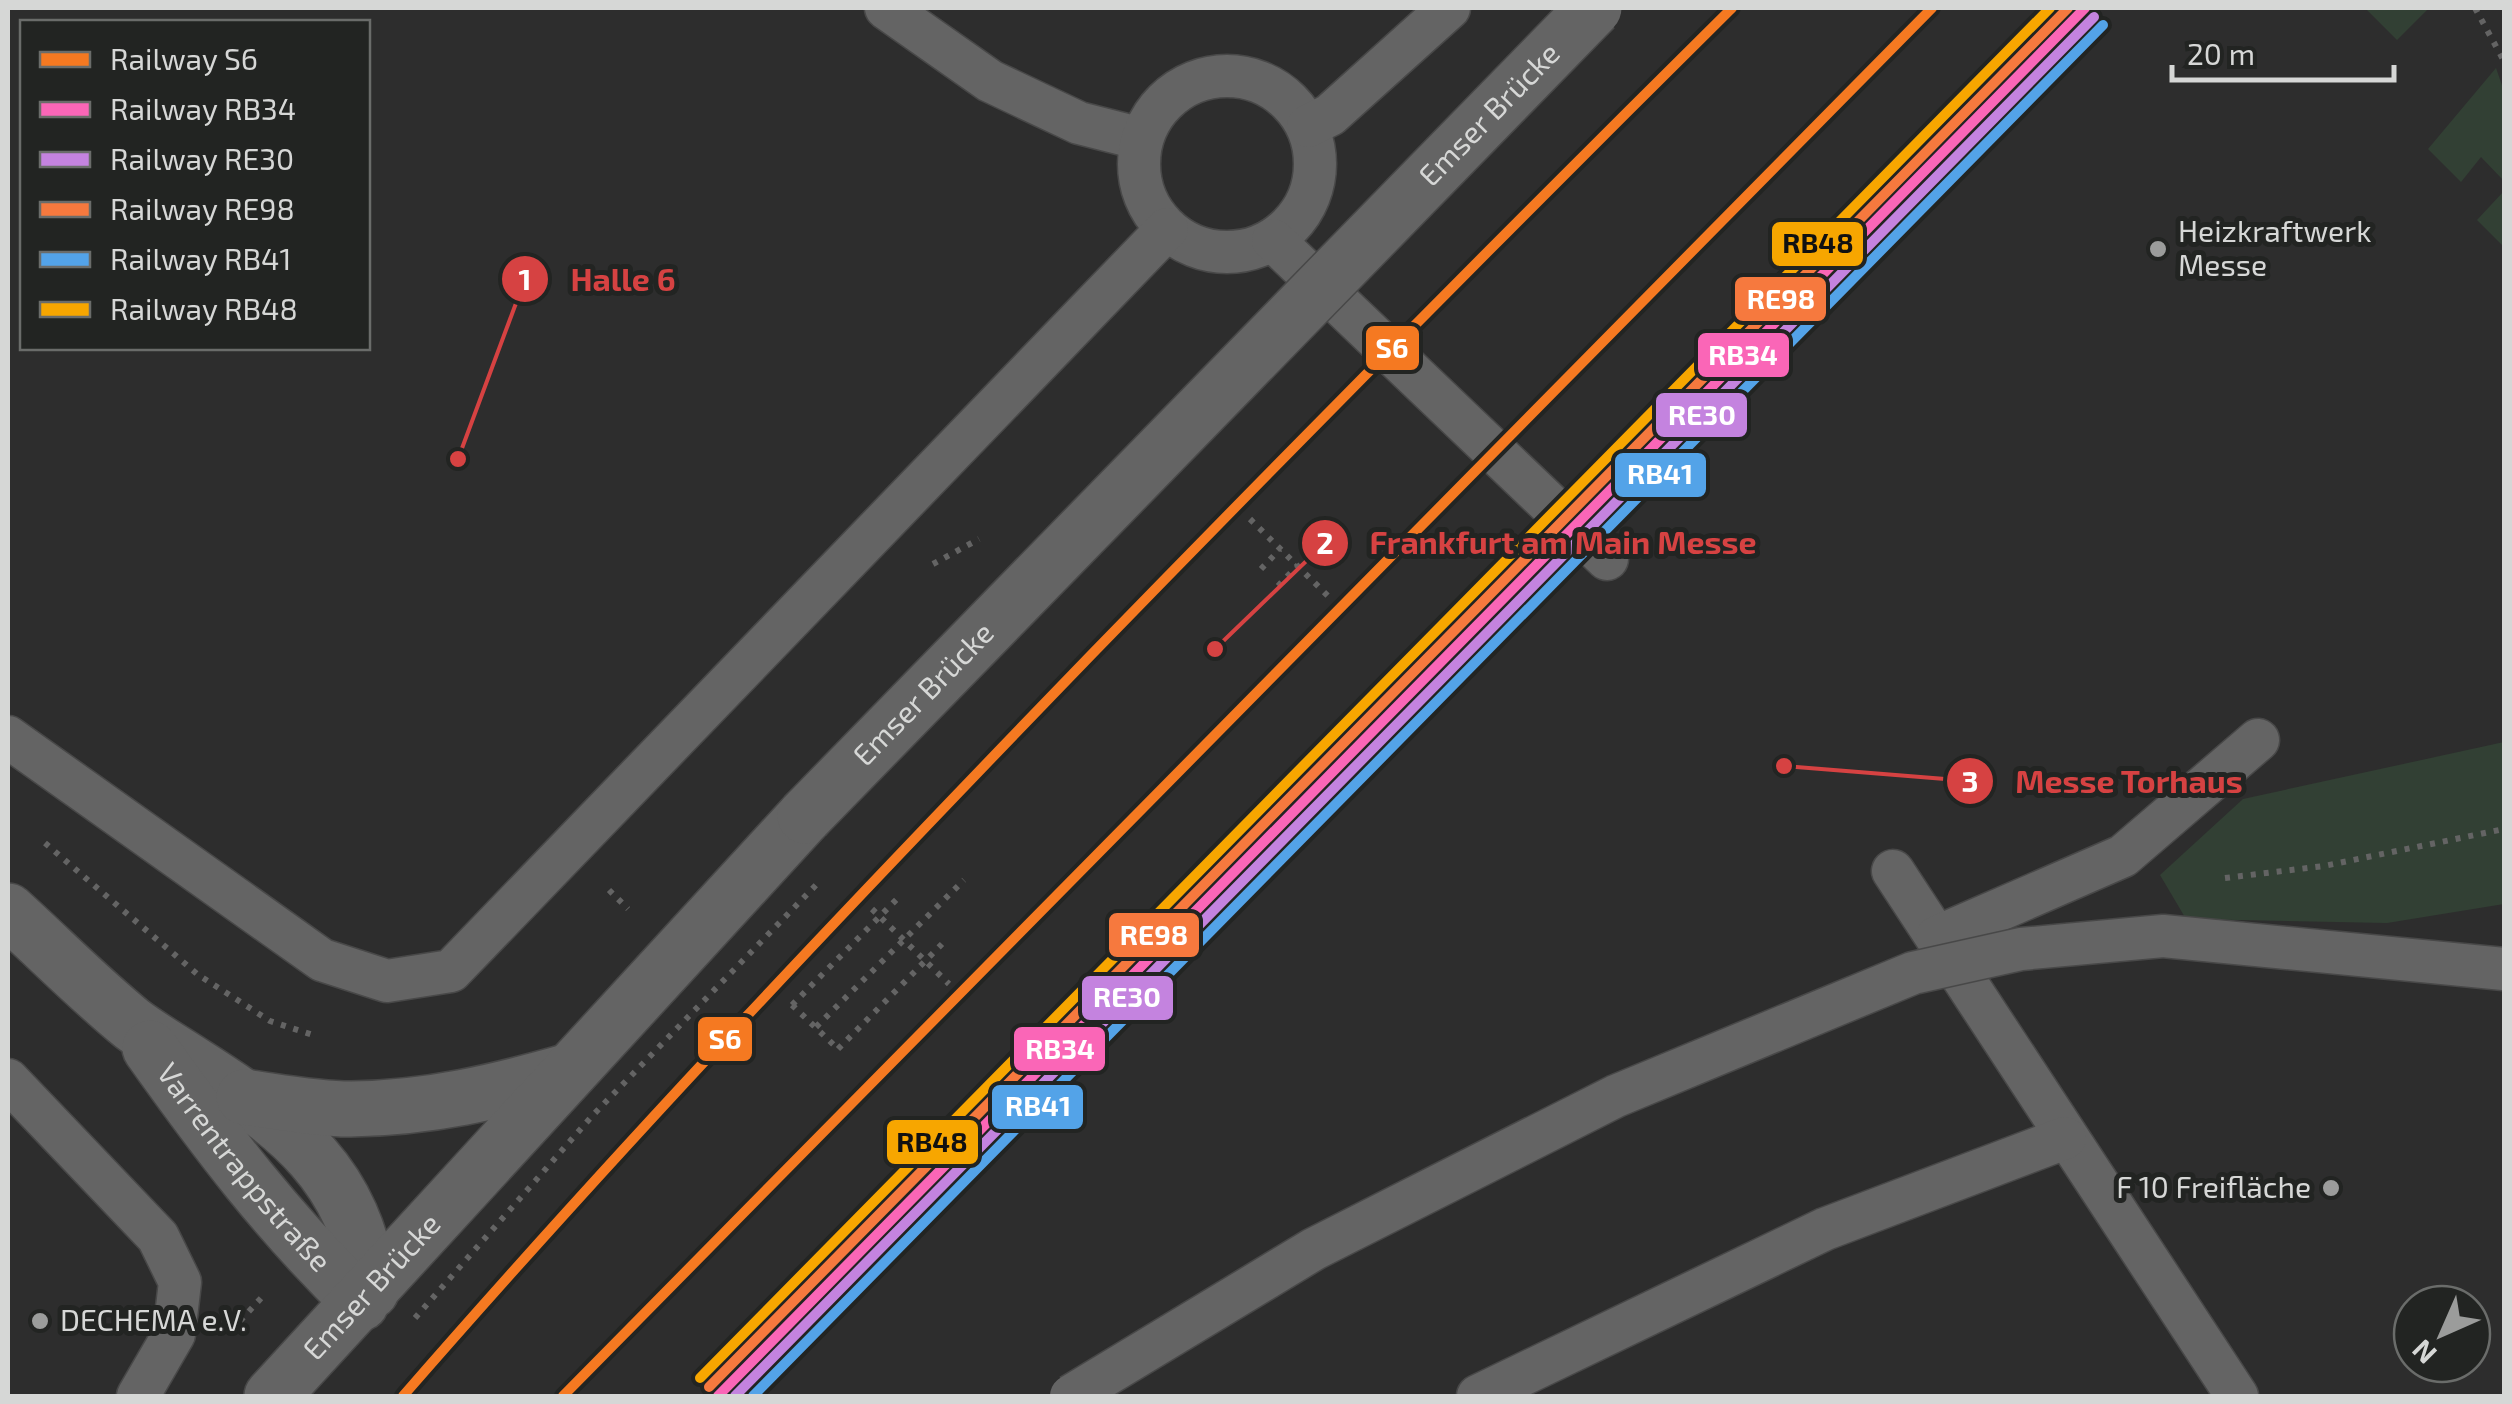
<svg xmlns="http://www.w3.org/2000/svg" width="2512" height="1404" font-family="'Exo 2',sans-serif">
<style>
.green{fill:#324034}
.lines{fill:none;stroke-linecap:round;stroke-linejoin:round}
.lane-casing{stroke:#484848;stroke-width:45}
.street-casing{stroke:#484848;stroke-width:58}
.path{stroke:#646464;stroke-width:6;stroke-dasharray:5 8;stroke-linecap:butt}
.lane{stroke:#646464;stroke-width:42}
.street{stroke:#646464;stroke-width:55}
.lane-bridge-casing{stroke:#484848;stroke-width:45;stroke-linecap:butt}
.street-bridge-casing{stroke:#484848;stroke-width:58;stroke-linecap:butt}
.path-bridge{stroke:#646464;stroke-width:6;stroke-dasharray:5 8;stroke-linecap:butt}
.lane-bridge{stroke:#646464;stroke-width:42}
.street-bridge{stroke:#646464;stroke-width:55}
.rail-1-casing{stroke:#222422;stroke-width:18}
.rail-2-casing{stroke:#222422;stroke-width:18}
.rail-3-casing{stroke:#222422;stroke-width:18}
.rail-4-casing{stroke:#222422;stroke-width:18}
.rail-5-casing{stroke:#222422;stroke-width:18}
.rail-6-casing{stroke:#222422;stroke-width:18}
.rail-1{stroke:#f57921;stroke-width:10}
.rail-2{stroke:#fa66b7;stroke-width:10}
.rail-3{stroke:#c483df;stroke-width:10}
.rail-4{stroke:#f6793e;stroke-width:10}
.rail-5{stroke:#53a3e8;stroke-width:10}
.rail-6{stroke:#f7a600;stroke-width:10}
.poi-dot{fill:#9b9c9b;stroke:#222422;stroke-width:4}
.labels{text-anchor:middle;stroke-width:10;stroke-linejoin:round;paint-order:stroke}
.street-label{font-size:30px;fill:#d6d7d6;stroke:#222422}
.poi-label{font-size:30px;fill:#d6d7d6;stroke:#222422;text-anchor:start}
.leader{fill:none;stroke:#d64242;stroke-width:4}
.callout-dot{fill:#d64242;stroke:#222422;stroke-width:4}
.mark-label{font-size:30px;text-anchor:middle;font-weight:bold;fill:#fff}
.callout-label{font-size:32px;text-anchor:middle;font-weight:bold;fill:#d64242;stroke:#222422;stroke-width:10;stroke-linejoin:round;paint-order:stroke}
.line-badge{stroke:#222422;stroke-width:4}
.badge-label{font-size:28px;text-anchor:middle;font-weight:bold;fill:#fff}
.pale-badge-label{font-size:28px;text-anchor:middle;font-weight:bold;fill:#111}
</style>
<rect width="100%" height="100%" fill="#2d2d2d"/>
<g class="green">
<path d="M2365 8H2429L2397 40Z"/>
<path d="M2496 68 2504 91V181L2481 157 2461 182 2428 149Z"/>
<path d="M2504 191V247L2477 220Z"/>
<path d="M2504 742V904L2387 923 2186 919 2160 875 2243 799Z"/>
</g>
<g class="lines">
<g class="lane-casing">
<g id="lane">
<path d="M886 8 990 81 1079 123 1142 139"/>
<circle cx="1227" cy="164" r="88"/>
<path d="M1308 126 1330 115 1449 8"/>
<path d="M1273 240 1607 559"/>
<path d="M8 737 322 960 387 981 451 971 1167 229"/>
<path d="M1893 871 2237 1396"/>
<path d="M1937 937 2123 856 2258 740"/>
<path d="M8 1080 158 1237 180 1282 174 1334 138 1396"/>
<path d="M1478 1396 1825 1229 2065 1138"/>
</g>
</g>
<g class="street-casing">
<g id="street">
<path d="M8 911C49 948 89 989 132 1024 152 1039 175 1052 196 1066 290 1126 355 1173 371 1291"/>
<path id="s1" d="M150 1048C216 1141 278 1223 361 1303"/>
<path d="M244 1097C280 1102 316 1109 351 1109 430 1108 496 1092 570 1071"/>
<path id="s2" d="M272 1396 805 816"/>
</g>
</g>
<g class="path">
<path d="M2475 8 2504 61"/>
<path d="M1250 519 1331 599"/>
<path d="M933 564 979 539"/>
<path d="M1261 569 1280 549"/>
<path d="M1278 586 1298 565"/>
<path d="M45 843 197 974 270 1021 313 1035"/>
<path d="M2225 878 2324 866 2504 829"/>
<path d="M609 890 628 909"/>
<path d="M872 909 949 984"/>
<path d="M792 1005 838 1049"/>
<path d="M816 1027 964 880"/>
<path d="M240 1321 263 1296"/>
</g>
<use href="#lane" class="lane"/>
<use href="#street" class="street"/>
<g class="lane-bridge-casing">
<path id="lane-bridge" d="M1071 1396 1314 1249 1616 1096 1913 973 2021 949 2163 936 2504 969"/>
</g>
<g class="street-bridge-casing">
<g id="street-bridge">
<path id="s3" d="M805 816 1594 8"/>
</g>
</g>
<g class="path-bridge">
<path d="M792 1005 897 899"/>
<path d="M838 1049 942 944"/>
<path d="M415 1318 593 1115 818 883"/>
</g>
<use href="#lane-bridge" class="lane-bridge"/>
<use href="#street-bridge" class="street-bridge"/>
<g class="rail-1-casing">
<g id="rail-1">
<path d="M403 1396C625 1141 858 896 1093 653 1304 436 1517 221 1732 8"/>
<path d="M563 1396 1932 8"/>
</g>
</g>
<g class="rail-2-casing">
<path id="rail-2" d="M718 1396 2085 8"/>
</g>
<g class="rail-3-casing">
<path id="rail-3" d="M735 1396 2094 17"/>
</g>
<g class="rail-4-casing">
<path id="rail-4" d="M709 1387 2068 8"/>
</g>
<g class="rail-5-casing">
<path id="rail-5" d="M753 1396 2103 25"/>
</g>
<g class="rail-6-casing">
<path id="rail-6" d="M700 1378 2050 8"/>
</g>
<use href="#rail-1" class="rail-1"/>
<use href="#rail-2" class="rail-2"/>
<use href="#rail-3" class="rail-3"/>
<use href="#rail-4" class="rail-4"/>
<use href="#rail-5" class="rail-5"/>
<use href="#rail-6" class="rail-6"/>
</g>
<g class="poi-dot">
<circle cx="2158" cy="249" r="10"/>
<circle cx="2331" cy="1188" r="10"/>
<circle cx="40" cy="1321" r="10"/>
</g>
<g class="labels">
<g class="street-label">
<text dy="10" stroke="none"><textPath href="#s3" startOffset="980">Emser Brücke</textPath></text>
<text dy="10" stroke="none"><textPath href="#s3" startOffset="170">Emser Brücke</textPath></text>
<text dy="10" stroke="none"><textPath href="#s1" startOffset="152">Varrentrappstraße</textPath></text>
<text dy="10" stroke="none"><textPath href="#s2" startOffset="148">Emser Brücke</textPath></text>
</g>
<g class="poi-label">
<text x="2178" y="242">Heizkraftwerk<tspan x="2178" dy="34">Messe</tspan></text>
<text x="2311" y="1198" text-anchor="end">F 10 Freifläche</text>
<text x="60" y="1331">DECHEMA e.V.</text>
</g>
</g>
<path class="leader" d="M458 459L525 279M1215 649L1325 543M1784 766L1970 781"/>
<g class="callout-dot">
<circle cx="458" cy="459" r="10"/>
<circle cx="1215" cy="649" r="10"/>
<circle cx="1784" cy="766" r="10"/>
<circle cx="525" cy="279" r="25"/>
<circle cx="1325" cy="543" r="25"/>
<circle cx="1970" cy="781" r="25"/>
</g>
<g class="mark-label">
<text x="525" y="290">1</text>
<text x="1325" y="554">2</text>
<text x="1970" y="792">3</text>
</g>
<g class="callout-label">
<text x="623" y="291">Halle 6</text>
<text x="1563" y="554">Frankfurt am Main Messe</text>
<text x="2129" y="793">Messe Torhaus</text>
</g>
<g class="line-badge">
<rect x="1770" y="220" width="95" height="48" rx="10" fill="#f7a600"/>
<rect x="1733" y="275" width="95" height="48" rx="10" fill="#f6793e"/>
<rect x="1364" y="324" width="57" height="48" rx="10" fill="#f57921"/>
<rect x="1696" y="331" width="95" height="48" rx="10" fill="#fa66b7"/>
<rect x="1654" y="391" width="95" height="48" rx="10" fill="#c483df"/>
<rect x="1613" y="451" width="95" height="48" rx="10" fill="#53a3e8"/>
<rect x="1107" y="911" width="94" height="48" rx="10" fill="#f6793e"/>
<rect x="1080" y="974" width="95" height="48" rx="10" fill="#c483df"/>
<rect x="696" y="1015" width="58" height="48" rx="10" fill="#f57921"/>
<rect x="1012" y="1025" width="95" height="48" rx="10" fill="#fa66b7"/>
<rect x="990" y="1083" width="95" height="48" rx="10" fill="#53a3e8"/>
<rect x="885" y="1118" width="95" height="48" rx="10" fill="#f7a600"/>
</g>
<g class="badge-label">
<text x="1781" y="309">RE98</text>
<text x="1392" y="358">S6</text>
<text x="1743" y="365">RB34</text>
<text x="1702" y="425">RE30</text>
<text x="1660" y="484">RB41</text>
<text x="1154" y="945">RE98</text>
<text x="1127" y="1007">RE30</text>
<text x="725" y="1049">S6</text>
<text x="1060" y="1059">RB34</text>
<text x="1038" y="1116">RB41</text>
</g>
<g class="pale-badge-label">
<text x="1818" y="253">RB48</text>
<text x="932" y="1152">RB48</text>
</g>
<rect width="2512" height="1404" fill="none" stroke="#d6d7d6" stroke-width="20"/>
<rect x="20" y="20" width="350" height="330" fill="#222422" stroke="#6a6c6a" stroke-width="2.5"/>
<rect x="40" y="52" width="50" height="15" fill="#f57921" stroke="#6a6c6a" stroke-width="2.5"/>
<text x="110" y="70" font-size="30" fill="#d6d7d6">Railway S6</text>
<rect x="40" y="102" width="50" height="15" fill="#fa66b7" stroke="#6a6c6a" stroke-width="2.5"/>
<text x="110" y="120" font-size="30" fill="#d6d7d6">Railway RB34</text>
<rect x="40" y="152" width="50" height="15" fill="#c483df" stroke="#6a6c6a" stroke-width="2.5"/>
<text x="110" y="170" font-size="30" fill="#d6d7d6">Railway RE30</text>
<rect x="40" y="202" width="50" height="15" fill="#f6793e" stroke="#6a6c6a" stroke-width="2.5"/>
<text x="110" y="220" font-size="30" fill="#d6d7d6">Railway RE98</text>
<rect x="40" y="252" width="50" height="15" fill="#53a3e8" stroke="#6a6c6a" stroke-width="2.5"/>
<text x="110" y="270" font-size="30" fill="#d6d7d6">Railway RB41</text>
<rect x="40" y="302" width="50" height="15" fill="#f7a600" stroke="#6a6c6a" stroke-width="2.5"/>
<text x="110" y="320" font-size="30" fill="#d6d7d6">Railway RB48</text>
<g transform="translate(2442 1334) rotate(225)"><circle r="48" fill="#222422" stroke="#6a6c6a" stroke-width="2.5"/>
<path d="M0-8L18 38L0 25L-18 38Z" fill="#9b9c9b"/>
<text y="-15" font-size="28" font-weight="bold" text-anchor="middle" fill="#d6d7d6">N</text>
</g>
<path d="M2172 65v15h222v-15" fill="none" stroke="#d6d7d6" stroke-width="5"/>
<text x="2187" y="65" font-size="30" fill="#d6d7d6" stroke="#222422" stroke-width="8" paint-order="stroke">20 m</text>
</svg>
